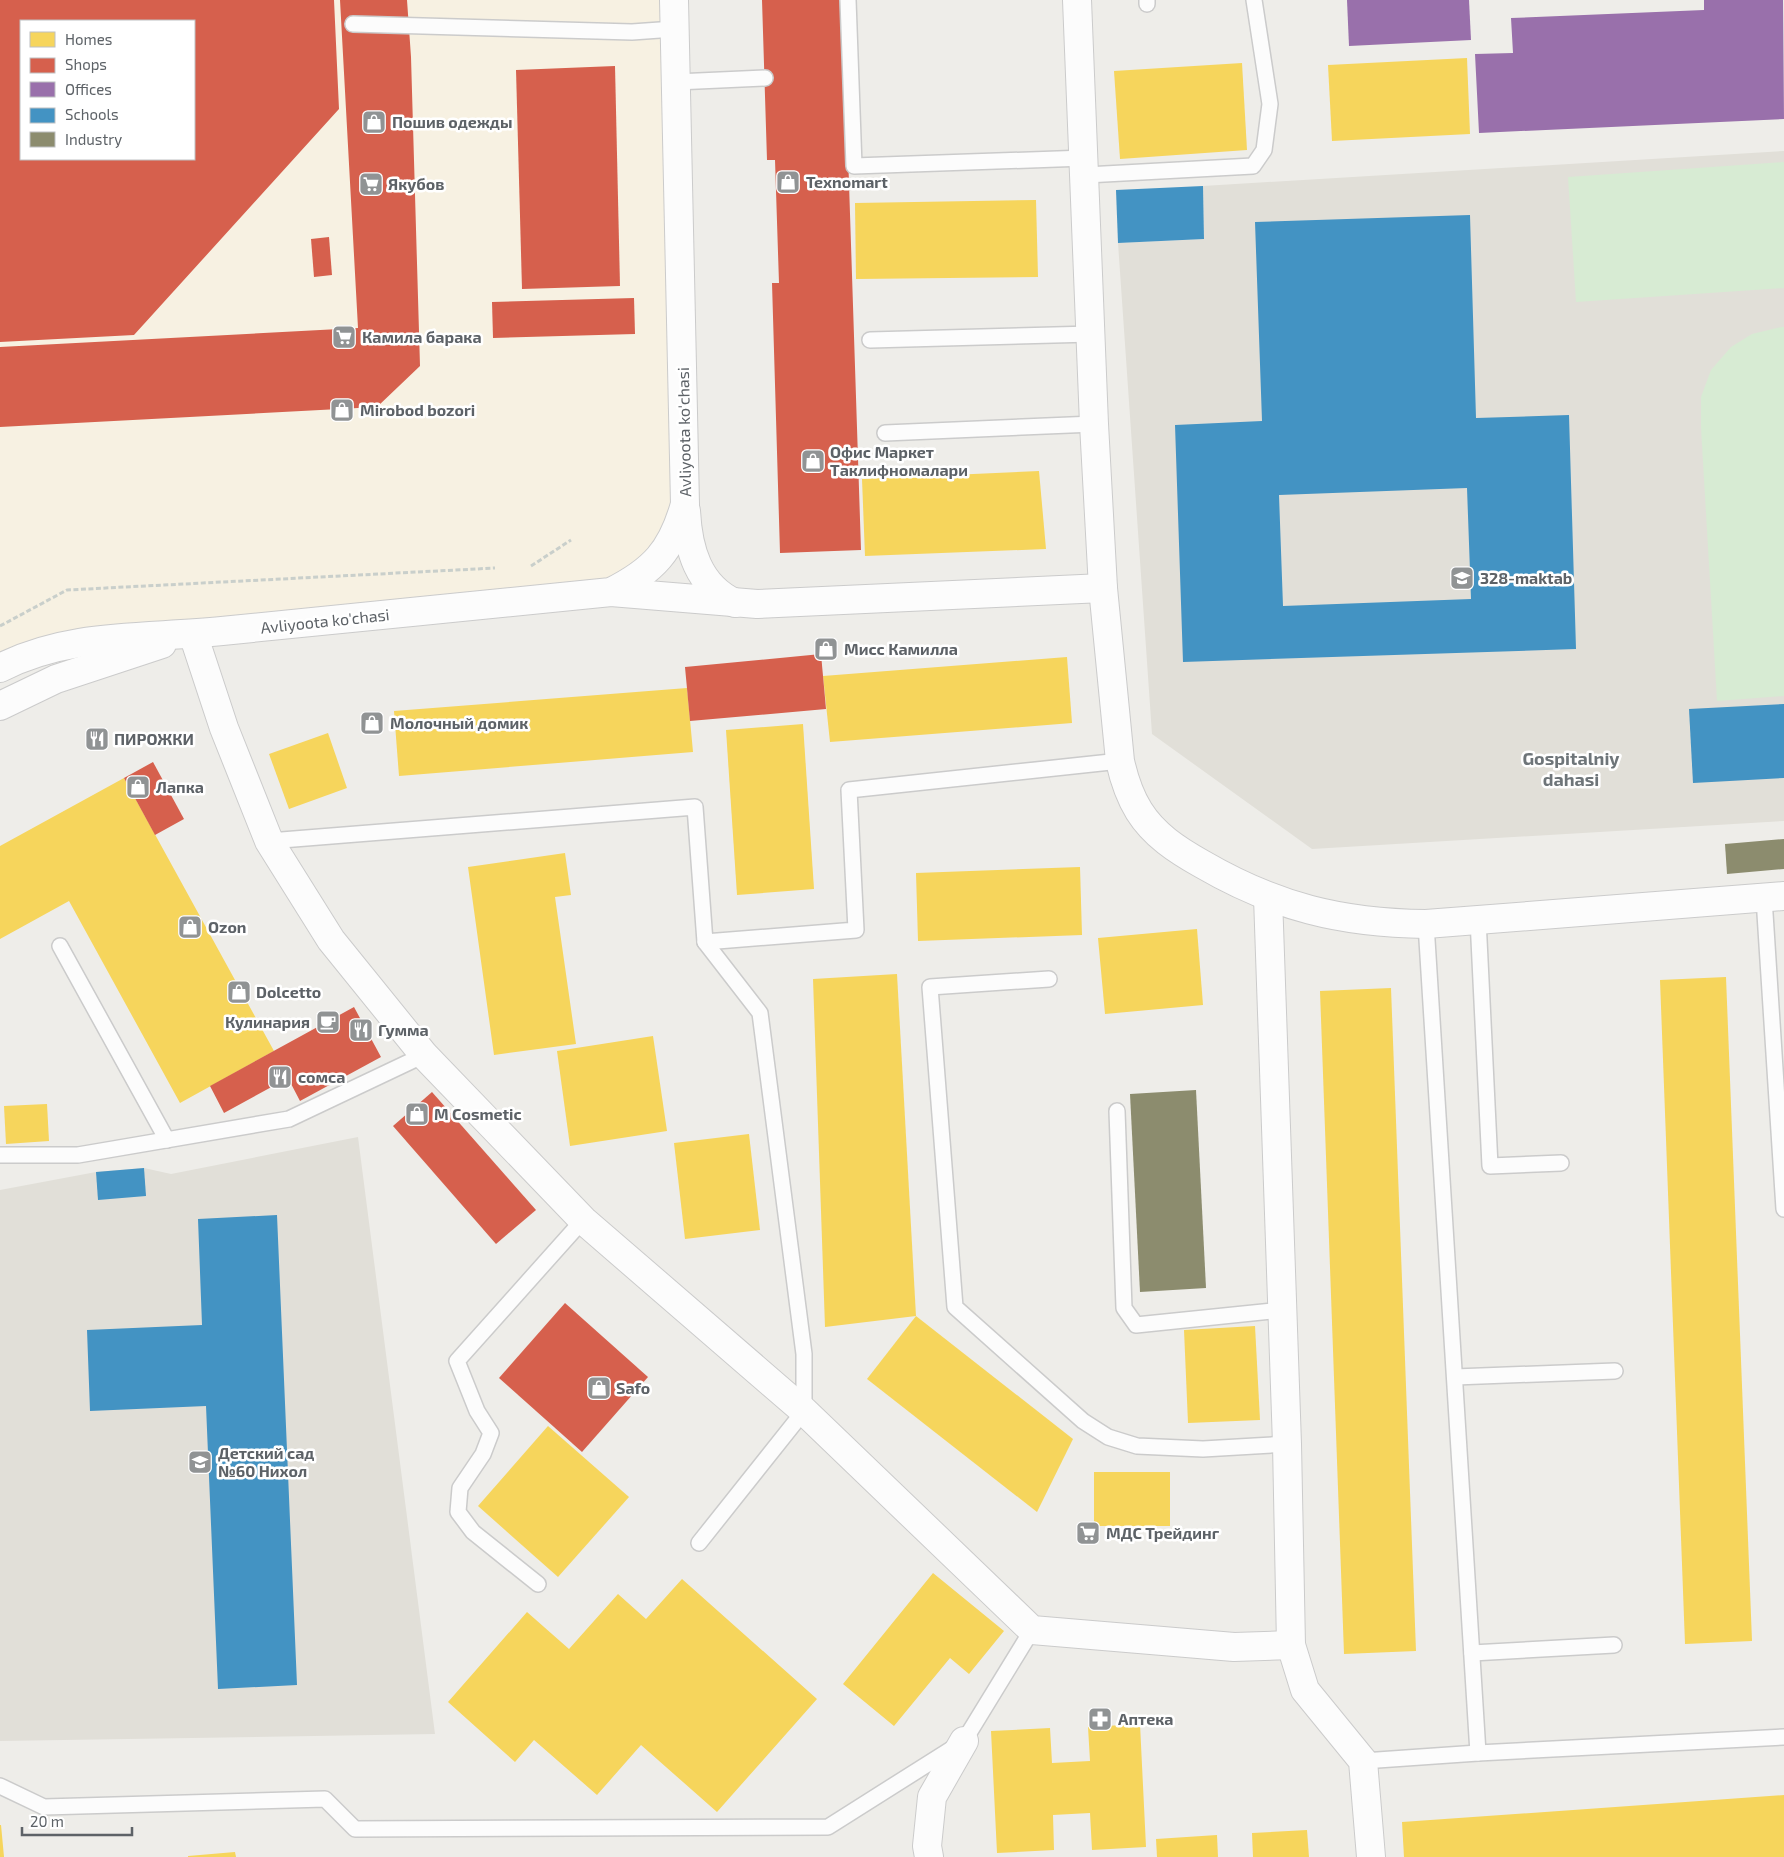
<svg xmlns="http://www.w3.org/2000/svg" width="1784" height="1857" font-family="'Exo 2',sans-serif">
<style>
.commercial{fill:#f7f1e2;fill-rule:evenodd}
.education{fill:#e1dfd8}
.green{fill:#d7ebd3}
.homes{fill:#f6d55c}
.shops{fill:#d6604d;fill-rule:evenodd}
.offices{fill:#9970ab}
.schools{fill:#4393c3;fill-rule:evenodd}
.industry{fill:#8c8c6e}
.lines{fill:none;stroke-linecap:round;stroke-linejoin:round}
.service-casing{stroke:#cbcbcb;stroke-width:18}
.minor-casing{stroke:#cbcbcb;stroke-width:30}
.path{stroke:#c9cfcb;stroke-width:3;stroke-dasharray:5 2.5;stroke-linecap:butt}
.service{stroke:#fcfcfc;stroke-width:15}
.minor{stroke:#fcfcfc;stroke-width:28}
.labels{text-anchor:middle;stroke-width:5;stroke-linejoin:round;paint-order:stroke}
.poi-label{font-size:16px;font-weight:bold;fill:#5d6267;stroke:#fff;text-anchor:start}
.street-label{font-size:16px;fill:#5d6267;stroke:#fff}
.neighbourhood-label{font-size:18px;font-weight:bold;fill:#6e7579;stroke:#fff}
</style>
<rect width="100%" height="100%" fill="#eeede9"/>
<path class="commercial" d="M0 0H674L685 504 639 577 193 634 0 668ZM21 21H194V159H21Z"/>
<g class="education">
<path d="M1784 151V821L1312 849 1152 734 1118 243 1204 239 1203 186Z"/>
<path d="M358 1137 435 1734 0 1741V1190L96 1172 144 1168 171 1174Z"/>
</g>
<g class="green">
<path d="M1784 162V288L1576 302 1568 177Z"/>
<path d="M1781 327H1784V696L1717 701 1701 428V397L1711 370 1731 347 1752 334Z"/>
</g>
<g class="homes">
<path d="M1467 58 1470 134 1332 141 1328 65Z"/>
<path d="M1242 63 1247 150 1120 159 1114 71Z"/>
<path d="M1036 200 1038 277 856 279 855 203Z"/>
<path d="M1039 471 1046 549 865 556 862 479Z"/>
<path d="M1067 657 1072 723 830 742 823 676Z"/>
<path d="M687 688 693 752 399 776 394 711Z"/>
<path d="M803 724 814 889 737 895 726 730Z"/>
<path d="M328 733 347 788 289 809 269 754Z"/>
<path d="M124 778 274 1051 180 1103 69 901 0 939V846Z"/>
<path d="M565 853 571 895 555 897 576 1044 494 1055 468 867Z"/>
<path d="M1080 867 1082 935 918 941 916 873Z"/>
<path d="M1197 929 1203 1005 1105 1014 1098 938Z"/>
<path d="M897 974 916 1316 825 1327 813 979Z"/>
<path d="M1726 977 1752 1641 1685 1644 1660 980Z"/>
<path d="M1391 988 1416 1651 1344 1654 1320 991Z"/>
<path d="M653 1036 667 1131 570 1146 557 1051Z"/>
<path d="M47 1104 49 1141 6 1144 4 1106Z"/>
<path d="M749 1134 760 1230 685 1239 674 1143Z"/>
<path d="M916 1316 1073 1439 1037 1512 867 1379Z"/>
<path d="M1255 1326 1260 1420 1188 1423 1184 1330Z"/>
<path d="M548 1426 629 1497 558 1577 478 1506Z"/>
<rect x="1094" y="1472" width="76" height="54"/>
<path d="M933 1573 1004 1631 969 1674 950 1658 894 1726 843 1684Z"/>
<path d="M682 1579 817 1699 717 1812 641 1745 597 1795 534 1740 515 1762 448 1702 527 1612 569 1649 618 1594 646 1619Z"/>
<path d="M1140 1724 1146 1847 1092 1850 1090 1813 1053 1815 1054 1850 997 1853 991 1731 1050 1728 1052 1763 1090 1761 1088 1727Z"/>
<path d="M1784 1795V1857H1404L1402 1822Z"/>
<path d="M0 1825H1L4 1857H0Z"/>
<path d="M1307 1830 1309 1857H1253L1252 1833Z"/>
<path d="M1217 1835 1218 1857H1157L1156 1839Z"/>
<path d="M235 1852 236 1857H188V1856Z"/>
</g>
<g class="shops">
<path d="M0 0H334L339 109 134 335 0 342ZM21 21H194V159H21Z"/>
<path d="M340 0H407L411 57 420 366 377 407 0 427V347L358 328Z"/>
<path d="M762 0H843L861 550 780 553 772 283H779L775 160H767Z"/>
<path d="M615 66 620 286 522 289 516 70Z"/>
<path d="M329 237 332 275 314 277 311 239Z"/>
<path d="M634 298 635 334 493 338 492 302Z"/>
<path d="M821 654 826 709 690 721 685 667Z"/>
<path d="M378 715 379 730 365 731V716Z"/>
<path d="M153 762 184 819 155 835 124 778Z"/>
<path d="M354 1007 381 1057 300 1101 288 1078 224 1113 210 1086Z"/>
<path d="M432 1092 536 1210 496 1244 393 1126Z"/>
<path d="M565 1303 648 1377 582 1452 499 1378Z"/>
</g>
<g class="offices">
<path d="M1347 0H1469L1471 40 1349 46Z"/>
<path d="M1704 0H1783L1784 119 1479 133 1475 54 1513 53 1511 18 1704 10Z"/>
</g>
<g class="schools">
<path d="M1203 186 1204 239 1118 243 1116 190Z"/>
<path d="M1470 215 1476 418 1569 415 1576 649 1183 662 1175 425 1262 421 1255 222ZM1467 488 1471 599 1283 606 1279 495Z"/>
<path d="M1784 704V778L1693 783 1689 709Z"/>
<path d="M144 1168 146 1196 98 1200 96 1172Z"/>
<path d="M277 1215 297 1685 218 1689 206 1406 90 1411 87 1330 202 1325 198 1219Z"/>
</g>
<g class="industry">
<path d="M1784 839V869L1727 874 1725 844Z"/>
<path d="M1196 1090 1206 1288 1140 1292 1130 1094Z"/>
</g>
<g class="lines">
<g class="service-casing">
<g id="service">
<path d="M848 0 854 166 1085 158"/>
<path d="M1147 0V4"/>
<path d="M353 24 632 32 674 29"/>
<path d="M676 82 765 78"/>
<path d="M1086 175 1253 166 1264 150 1270 104 1254 0"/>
<path d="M870 340 1092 334"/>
<path d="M885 433 1094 424"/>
<path d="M269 841 695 807 705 942 856 930 849 790 1120 761"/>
<path d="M1764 898 1784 1209"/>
<path d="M1478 919 1490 1166 1561 1163"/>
<path d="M1426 924 1478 1753"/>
<path d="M60 946 167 1140"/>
<path d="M1049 979 930 987 955 1307 1083 1421 1108 1437 1137 1446 1203 1449 1287 1444"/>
<path d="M1117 1111 1124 1308 1136 1325 1282 1310"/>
<path d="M0 1155H78L289 1119 424 1055"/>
<path d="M1455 1377 1615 1371"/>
<path d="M699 1543 804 1411V1354L760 1013 705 942"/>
<path d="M538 1584 473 1532 458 1512 460 1488 483 1454 491 1433 477 1411 457 1361 583 1220"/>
<path d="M1472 1653 1614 1645"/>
<path d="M1363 1761 1478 1753 1784 1737"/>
<path d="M0 1786 44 1807 325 1799 355 1829 828 1827 964 1741 1032 1630"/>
</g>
</g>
<g class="minor-casing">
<g id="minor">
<path d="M1077 0 1094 424 1103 588 1120 761C1124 779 1129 795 1139 811 1154 835 1177 850 1202 864 1276 907 1341 923 1426 924L1784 896"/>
<path d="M686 511C688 549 698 586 735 603"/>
<path d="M611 592 757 604 1103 588"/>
<path d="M193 634 224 728 269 841 331 940 424 1055 583 1220 804 1411 1032 1630 1234 1647 1291 1645"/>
<path d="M0 668C70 632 146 639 222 631 352 618 481 605 611 592 653 571 672 551 685 504L674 0"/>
<path d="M0 706 56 679 162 644"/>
<path d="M1268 897 1287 1444 1291 1645 1305 1690 1363 1761 1371 1857"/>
<path d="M929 1857 927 1846 932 1797 964 1741"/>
</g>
</g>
<g class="path">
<path d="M531 566 571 540"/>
<path d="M0 626 67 590 495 568"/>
</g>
<use href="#service" class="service"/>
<use href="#minor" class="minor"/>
</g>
<defs>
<g id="shop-square" transform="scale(1.25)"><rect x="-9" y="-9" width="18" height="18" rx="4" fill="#909394" stroke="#fff"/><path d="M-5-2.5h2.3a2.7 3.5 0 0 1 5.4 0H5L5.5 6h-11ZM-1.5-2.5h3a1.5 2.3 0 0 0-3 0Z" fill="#fff"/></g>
<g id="supermarket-square" transform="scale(1.25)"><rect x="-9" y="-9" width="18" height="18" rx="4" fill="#909394" stroke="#fff"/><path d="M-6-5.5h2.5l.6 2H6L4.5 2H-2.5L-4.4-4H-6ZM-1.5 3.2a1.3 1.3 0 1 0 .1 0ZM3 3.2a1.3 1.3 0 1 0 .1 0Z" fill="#fff"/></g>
<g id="school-square" transform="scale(1.25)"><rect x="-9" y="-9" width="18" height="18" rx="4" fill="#909394" stroke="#fff"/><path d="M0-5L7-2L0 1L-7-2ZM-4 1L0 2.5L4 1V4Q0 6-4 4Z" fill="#fff"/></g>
<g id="restaurant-square" transform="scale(1.25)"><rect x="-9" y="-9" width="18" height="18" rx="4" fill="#909394" stroke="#fff"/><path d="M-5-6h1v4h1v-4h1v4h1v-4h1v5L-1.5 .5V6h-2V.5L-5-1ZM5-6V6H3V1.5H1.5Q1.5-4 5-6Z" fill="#fff"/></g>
<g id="cafe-square" transform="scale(1.25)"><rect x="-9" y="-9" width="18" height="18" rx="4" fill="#909394" stroke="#fff"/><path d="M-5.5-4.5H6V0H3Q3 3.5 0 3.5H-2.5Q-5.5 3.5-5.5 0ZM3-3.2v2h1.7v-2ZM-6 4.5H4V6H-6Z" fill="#fff"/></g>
<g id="pharmacy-square" transform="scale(1.25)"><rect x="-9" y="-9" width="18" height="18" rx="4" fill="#909394" stroke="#fff"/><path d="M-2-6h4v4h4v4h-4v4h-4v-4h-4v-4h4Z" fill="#fff"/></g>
</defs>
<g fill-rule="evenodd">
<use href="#shop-square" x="374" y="122"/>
<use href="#shop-square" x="788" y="182"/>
<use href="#supermarket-square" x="371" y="184"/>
<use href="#supermarket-square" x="344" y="337"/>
<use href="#shop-square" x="342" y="410"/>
<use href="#shop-square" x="813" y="461"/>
<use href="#school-square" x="1462" y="578"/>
<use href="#shop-square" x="826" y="649"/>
<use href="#shop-square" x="372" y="723"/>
<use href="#restaurant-square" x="97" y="739"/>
<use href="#shop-square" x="138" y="787"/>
<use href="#shop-square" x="190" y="927"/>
<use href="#shop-square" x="239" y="992"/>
<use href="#cafe-square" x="328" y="1022"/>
<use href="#restaurant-square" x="361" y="1030"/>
<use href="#restaurant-square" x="280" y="1077"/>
<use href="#shop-square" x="417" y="1114"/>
<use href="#shop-square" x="599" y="1388"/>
<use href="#school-square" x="200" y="1462"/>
<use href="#supermarket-square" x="1088" y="1533"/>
<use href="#pharmacy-square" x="1100" y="1719"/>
</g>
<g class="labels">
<g class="poi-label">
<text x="392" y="128">Пошив одежды</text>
<text x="806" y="188">Texnomart</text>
<text x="388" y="190">Якубов</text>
<text x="362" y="343">Камила барака</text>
<text x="360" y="416">Mirobod bozori</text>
<text x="830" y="458">Офис Маркет<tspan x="830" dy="18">Таклифномалари</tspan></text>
<text x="1480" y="584">328-maktab</text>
<text x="844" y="655">Мисс Камилла</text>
<text x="390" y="729">Молочный домик</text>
<text x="114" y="745">ПИРОЖКИ</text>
<text x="156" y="793">Лапка</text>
<text x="208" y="933">Ozon</text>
<text x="256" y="998">Dolcetto</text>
<text x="310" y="1028" text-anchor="end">Кулинария</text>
<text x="378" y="1036">Гумма</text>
<text x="298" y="1083">сомса</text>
<text x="434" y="1120">M Cosmetic</text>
<text x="616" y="1394">Safo</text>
<text x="218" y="1459">Детский сад<tspan x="218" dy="18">№60 Нихол</tspan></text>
<text x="1106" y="1539">МДС Трейдинг</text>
<text x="1118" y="1725">Аптека</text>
</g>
<g class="street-label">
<text transform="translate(684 432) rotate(-91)" y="6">Avliyoota ko'chasi</text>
<text transform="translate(325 621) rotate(-6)" y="6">Avliyoota ko'chasi</text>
</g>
<g class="neighbourhood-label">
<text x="1571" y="765">Gospitalniy<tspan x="1571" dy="21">dahasi</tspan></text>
</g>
</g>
<rect x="20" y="20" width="175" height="140" fill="#ffffff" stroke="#bec0c2"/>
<rect x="30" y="32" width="25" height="15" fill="#f6d55c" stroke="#bec0c2"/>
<text x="65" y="45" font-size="15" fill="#5d6267">Homes</text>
<rect x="30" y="58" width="25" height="15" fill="#d6604d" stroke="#bec0c2"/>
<text x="65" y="70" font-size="15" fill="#5d6267">Shops</text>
<rect x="30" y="82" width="25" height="15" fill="#9970ab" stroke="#bec0c2"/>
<text x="65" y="95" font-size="15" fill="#5d6267">Offices</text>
<rect x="30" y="108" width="25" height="15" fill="#4393c3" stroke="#bec0c2"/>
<text x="65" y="120" font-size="15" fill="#5d6267">Schools</text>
<rect x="30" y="132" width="25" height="15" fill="#8c8c6e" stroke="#bec0c2"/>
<text x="65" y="145" font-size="15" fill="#5d6267">Industry</text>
<path d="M22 1827v8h110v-8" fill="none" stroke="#5d6267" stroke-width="2.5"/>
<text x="30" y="1827" font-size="15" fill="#5d6267" stroke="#ffffff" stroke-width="4" paint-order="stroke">20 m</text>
</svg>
